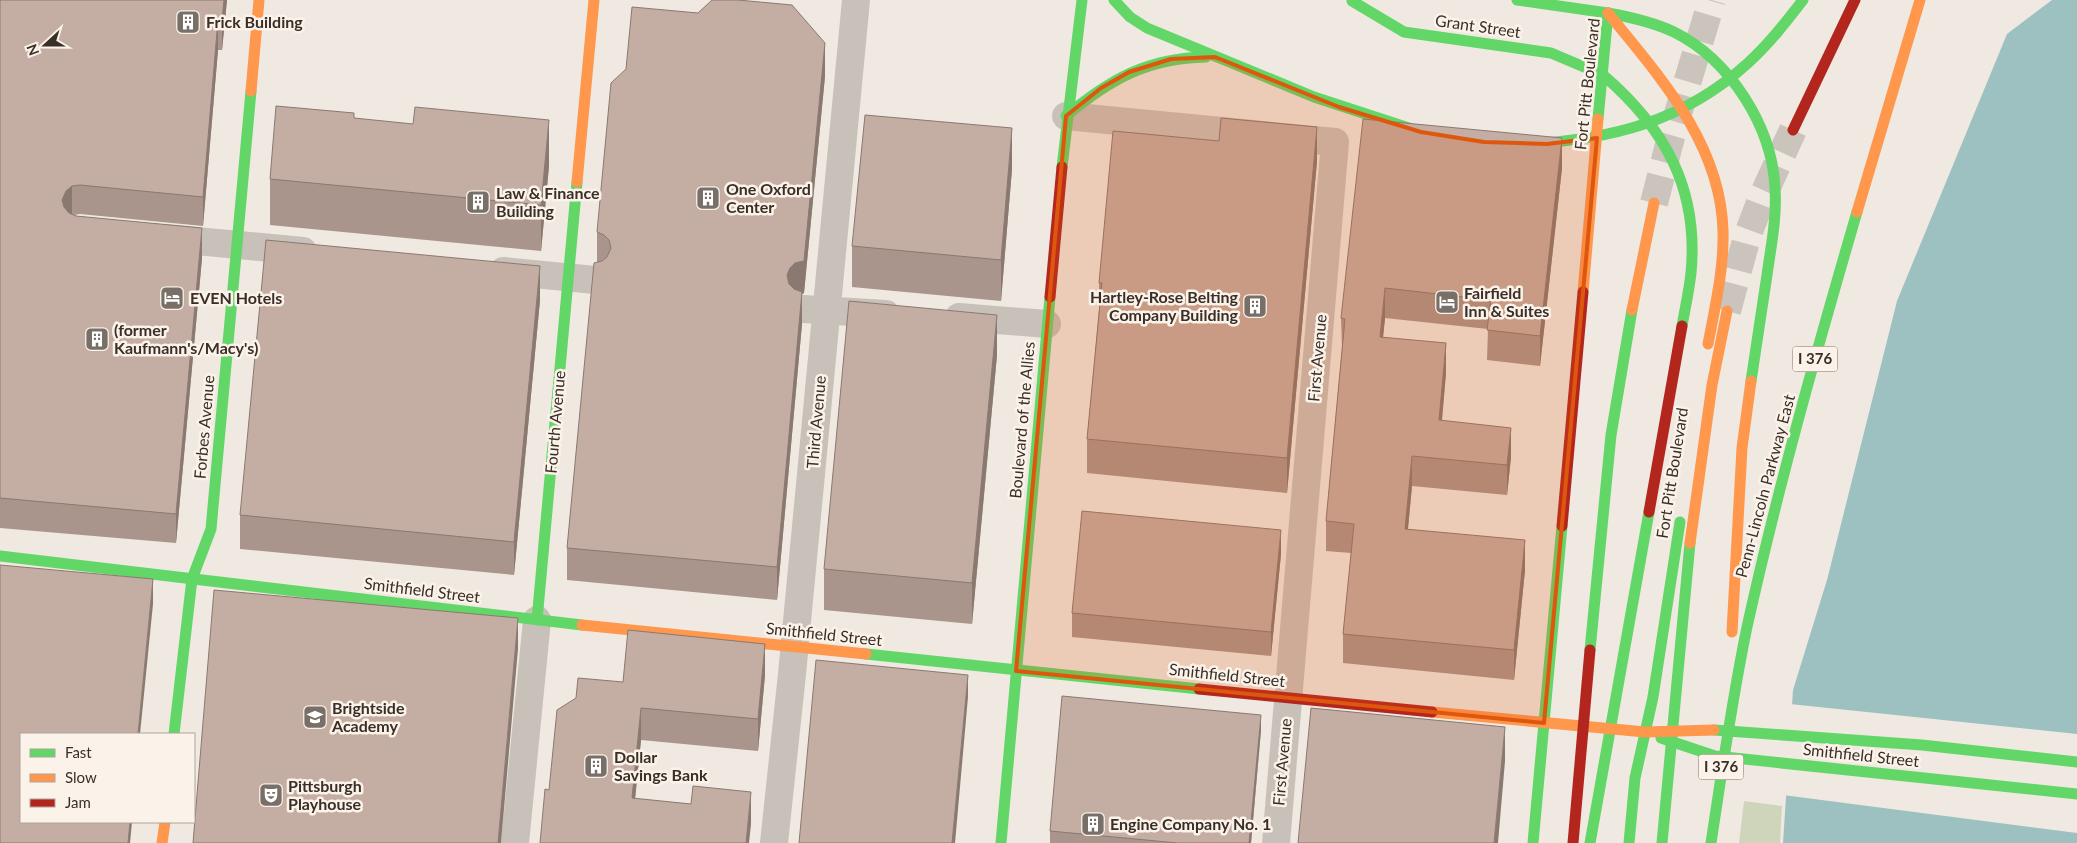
<svg xmlns="http://www.w3.org/2000/svg" width="2077" height="843" font-family="Lato,sans-serif">
<style>
.green{fill:#cfd5bb}
.water{fill:#9dc0c1}
.pier{fill:#efe9e2}
.lines{fill:none;stroke-linecap:round;stroke-linejoin:round}
.highway-tunnel{stroke:#cbc4bd;stroke-width:28;stroke-dasharray:28 14;stroke-linecap:butt}
.street{stroke:#c8c1ba;stroke-width:28}
.fast{stroke:#63d668;stroke-width:11}
.slow{stroke:#ff974d;stroke-width:11}
.jam{stroke:#b3261e;stroke-width:11}
.wall{fill:#a9958b}
.shaded-wall{fill:#897971}
.building{fill:#c4ada2;stroke:#897971}
.marked{fill:#df570d;fill-opacity:0.2;stroke:#df570d;stroke-width:4;stroke-linejoin:round}
.labels{text-anchor:middle;stroke-width:5;stroke-linejoin:round;paint-order:stroke}
.shield{fill:#fbf3e9;stroke:#736962;stroke-width:1}
.shield-label{font-size:15px;font-weight:bold;fill:#392e28}
.poi-label{font-size:16px;font-weight:bold;fill:#392e28;stroke:#fbf3e9;text-anchor:start}
.street-label{font-size:16px;fill:#392e28;stroke:#fbf3e9}
</style>
<rect width="100%" height="100%" fill="#efe9e2"/>
<path class="green" d="M1744 801 1782 806 1780 843H1739Z"/>
<path class="water" d="M2052 0H2077V843H1783L1793 690 1827 580 1897 301 2007 34Z"/>
<path class="pier" d="M1790 704 2077 734V833L1783 795Z"/>
<g class="lines">
<g class="highway-tunnel">
<path d="M1654 203 1671 137 1712 0"/>
<path d="M1727 311 1747 237 1761 200 1793 130"/>
</g>
<g class="street">
<path d="M1066 116 1335 142 1276 843"/>
<path d="M164 238 303 251"/>
<path d="M503 271 595 280"/>
<path d="M803 309 886 314"/>
<path d="M959 317 1047 324"/>
<path d="M515 843 537 620"/>
<path d="M774 843 792 674 856 0"/>
</g>
<g class="fast">
<path d="M1114 0 1130 17 1147 28 1314 97 1418 131"/>
<path d="M1517 0 1608 13"/>
<path d="M1352 1 1404 32 1551 53 1603 75"/>
<path d="M1608 13C1630 17 1653 22 1674 32 1730 60 1772 126 1775 188 1777 218 1771 246 1767 275 1762 310 1756 346 1751 381"/>
<path d="M1603 75C1665 128 1699 189 1691 273 1689 291 1685 309 1682 326"/>
<path d="M1066 116C1110 79 1148 58 1206 57"/>
<path d="M1598 119 1608 13"/>
<path d="M1525 144C1610 140 1683 122 1748 63 1769 44 1786 22 1803 0"/>
<path d="M1062 167 1082 0"/>
<path d="M0 556 582 625"/>
<path d="M537 620 577 182"/>
<path d="M1590 650 1611 435 1632 310"/>
<path d="M866 654 1199 689"/>
<path d="M1714 730 1922 745 2077 762"/>
<path d="M174 734 192 579 211 529 251 91"/>
<path d="M1661 738 1715 756 2077 794"/>
<path d="M1001 843 1050 297"/>
<path d="M1533 843 1562 526"/>
<path d="M1590 843 1649 512"/>
<path d="M1629 843 1635 778 1653 697 1680 522"/>
<path d="M1662 843 1690 543"/>
<path d="M1711 843C1722 771 1732 699 1747 627 1778 487 1817 349 1857 212"/>
</g>
<g class="slow">
<path d="M1608 13C1660 77 1721 144 1723 231 1724 269 1715 307 1708 344"/>
<path d="M251 91 259 0"/>
<path d="M577 182 594 0"/>
<path d="M1857 212 1920 0"/>
<path d="M1583 292 1598 119"/>
<path d="M1632 310 1654 203"/>
<path d="M1690 543 1712 385 1727 311"/>
<path d="M582 625 866 654"/>
<path d="M1732 632 1742 448 1751 381"/>
<path d="M1432 712 1645 732 1714 730"/>
<path d="M162 843 165 822"/>
</g>
<g class="jam">
<path d="M1793 130 1855 0"/>
<path d="M1050 297 1062 167"/>
<path d="M1649 512 1682 326"/>
<path d="M1562 526 1583 292"/>
<path d="M1199 689 1432 712"/>
<path d="M1573 843 1590 650"/>
</g>
</g>
<g class="wall">
<path d="M0 0H227L222 50H218L203 226 80 214 74 215 202 258 176 543 0 528Z"/>
<path d="M698 13 825 76 804 293 802 294V324L777 600 567 580V548L597 262V232Z"/>
<path d="M354 118 549 166 541 251 270 225V179Z"/>
<path d="M1317 161 1287 493 1087 473V439L1099 310V283Z"/>
<path d="M1562 168 1540 366 1487 360 1488 329 1385 318 1383 337 1446 373 1442 421 1511 457 1507 495 1412 486 1408 529 1525 570 1514 680 1343 663V634L1351 553 1326 551V521L1342 348 1341 318Z"/>
<path d="M1012 169 1001 301 852 287V246Z"/>
<path d="M540 300 514 575 240 549V515Z"/>
<path d="M997 355 972 624 824 610V569Z"/>
<path d="M1281 554 1271 656 1072 637V613Z"/>
<path d="M765 675 758 751 641 740 635 798 751 824 549 790 623 682Z"/>
<path d="M1261 730 1251 843H1050V831Z"/>
</g>
<g class="shaded-wall">
<path d="M224 0H227L222 50V21Z"/>
<path d="M218 20V50L203 226V197Z"/>
<path d="M825 43V76L804 293 802 294V324L777 600V567L790 301 787 275 790 268Z"/>
<path d="M549 120V166L541 251V205Z"/>
<path d="M1317 127V161L1287 493V458Z"/>
<path d="M1012 128V169L1001 301V260Z"/>
<path d="M1562 138V168L1540 366V336Z"/>
<path d="M72 186V216L66 221 62 200 66 191Z"/>
<path d="M202 228V258L176 543V514Z"/>
<path d="M540 266V300L514 575V542Z"/>
<path d="M1385 288V318L1380 366V337Z"/>
<path d="M997 315V355L972 624V583Z"/>
<path d="M1446 343V373L1439 450V420Z"/>
<path d="M1511 428V457L1507 495V465Z"/>
<path d="M1412 456V486L1405 558V529Z"/>
<path d="M1281 530V554L1271 656V632Z"/>
<path d="M1525 540V570L1514 680V650Z"/>
<path d="M153 579V604L140 734H138Z"/>
<path d="M518 618V649L501 843H498Z"/>
<path d="M765 644V675L758 751V719Z"/>
<path d="M968 675V697L955 843H952Z"/>
<path d="M641 708V740L632 830V798Z"/>
<path d="M1261 715V730L1251 843H1249Z"/>
<path d="M1505 727V761L1498 843H1494Z"/>
<path d="M751 792V824L749 843H746Z"/>
<path d="M130 822H132L130 843H128Z"/>
</g>
<g class="building">
<path d="M0 0H224L222 21 218 20 203 197 80 185 72 186 66 191 62 200 64 207 69 213 76 216 202 228 176 514 0 498Z"/>
<path d="M712 0H738L792 5 825 43 804 261 795 263 790 268 787 275 789 284 794 289 802 292 777 567 567 548 594 263 602 261 607 257 611 248 609 240 604 235 597 232 611 83 626 69 632 7 698 13Z"/>
<path d="M276 106 354 113V118L413 124 415 107 549 120 541 205 270 179Z"/>
<path d="M865 115 1012 128 1001 260 852 246Z"/>
<path d="M1221 118 1317 127 1287 458 1087 439 1102 283H1099L1113 131 1219 141Z"/>
<path d="M1363 119 1562 138 1540 336 1487 330 1491 300 1385 288 1380 337 1446 343 1439 420 1511 428 1507 465 1412 456 1405 529 1525 540 1514 650 1343 634 1354 524 1326 521 1345 319 1341 318Z"/>
<path d="M266 240 540 266 514 542 240 515Z"/>
<path d="M849 301 997 315 972 583 824 569Z"/>
<path d="M1082 511 1281 530 1271 632 1072 613Z"/>
<path d="M0 565 153 579 138 734H21V822H130L128 843H0Z"/>
<path d="M214 590 518 618 498 843H193Z"/>
<path d="M628 630 765 644 758 719 641 708 632 798 691 804 693 786 751 792 746 843H540L545 789 549 790 557 710 576 698 578 678 623 682Z"/>
<path d="M816 660 968 675 952 843H799Z"/>
<path d="M1062 696 1261 715 1249 843H1178L1050 831Z"/>
<path d="M1311 708 1505 727 1494 843H1298Z"/>
</g>
<path class="marked" d="M1215 57 1339 107 1421 132 1484 142 1547 144 1597 138 1544 723 1016 671 1066 116 1101 88 1129 72 1171 59Z"/>
<defs>
<g id="building-square" transform="scale(1.25)"><rect x="-9" y="-9" width="18" height="18" rx="4" fill="#796f69" stroke="#fbf3e9"/><path d="M-4-6H4V6H1V3H-1V6H-4ZM-2.5-4.3h1.7v1.8h-1.7ZM.8-4.3h1.7v1.8H.8ZM-2.5-1h1.7V.8h-1.7ZM.8-1h1.7V.8H.8Z" fill="#fff"/></g>
<g id="hotel-square" transform="scale(1.25)"><rect x="-9" y="-9" width="18" height="18" rx="4" fill="#796f69" stroke="#fbf3e9"/><path d="M-6-4.5h1.5V1H6V5H4.5V3h-9V5H-6ZM-4 0a1.8 1.8 0 1 1 3.6 0ZM.5 0V-2.5h3Q6-2.5 6 0Z" fill="#fff"/></g>
<g id="school-square" transform="scale(1.25)"><rect x="-9" y="-9" width="18" height="18" rx="4" fill="#796f69" stroke="#fbf3e9"/><path d="M0-5L7-2L0 1L-7-2ZM-4 1L0 2.5L4 1V4Q0 6-4 4Z" fill="#fff"/></g>
<g id="theatre-square" transform="scale(1.25)"><rect x="-9" y="-9" width="18" height="18" rx="4" fill="#796f69" stroke="#fbf3e9"/><path d="M-5-5.5Q0-4 5-5.5V0Q5 5 0 6Q-5 5-5 0ZM-3.3-2.5H-1v1.5H-3.3ZM1-2.5H3.3v1.5H1ZM-2.8 1Q0 5.5 2.8 1Z" fill="#fff"/></g>
</defs>
<g fill-rule="evenodd">
<use href="#building-square" x="188" y="22"/>
<use href="#building-square" x="708" y="198"/>
<use href="#building-square" x="478" y="202"/>
<use href="#hotel-square" x="172" y="298"/>
<use href="#hotel-square" x="1447" y="302"/>
<use href="#building-square" x="1255" y="306"/>
<use href="#building-square" x="97" y="339"/>
<use href="#school-square" x="315" y="717"/>
<use href="#building-square" x="596" y="766"/>
<use href="#theatre-square" x="271" y="795"/>
<use href="#building-square" x="1093" y="824"/>
</g>
<g class="labels">
<g class="shield">
<rect x="1792.5" y="346.5" width="45" height="25" rx="4"/>
<rect x="1698.5" y="754.5" width="45" height="25" rx="4"/>
</g>
<g class="shield-label">
<text x="1815" y="364">I 376</text>
<text x="1721" y="772">I 376</text>
</g>
<g class="poi-label">
<text x="206" y="28">Frick Building</text>
<text x="726" y="195">One Oxford<tspan x="726" dy="18">Center</tspan></text>
<text x="496" y="199">Law &amp; Finance<tspan x="496" dy="18">Building</tspan></text>
<text x="1464" y="299">Fairfield<tspan x="1464" dy="18">Inn &amp; Suites</tspan></text>
<text x="1238" y="303" text-anchor="end">Hartley-Rose Belting<tspan x="1238" dy="18">Company Building</tspan></text>
<text x="190" y="304">EVEN Hotels</text>
<text x="114" y="336">(former<tspan x="114" dy="18">Kaufmann's/Macy's)</tspan></text>
<text x="332" y="714">Brightside<tspan x="332" dy="18">Academy</tspan></text>
<text x="614" y="763">Dollar<tspan x="614" dy="18">Savings Bank</tspan></text>
<text x="288" y="792">Pittsburgh<tspan x="288" dy="18">Playhouse</tspan></text>
<text x="1110" y="830">Engine Company No. 1</text>
</g>
<g class="street-label">
<text transform="translate(1478 26) rotate(8)" y="6">Grant Street</text>
<text transform="translate(1587 84) rotate(-84)" y="6">Fort Pitt Boulevard</text>
<text transform="translate(1317 358) rotate(-85)" y="6">First Avenue</text>
<text transform="translate(1022 420) rotate(-85)" y="6">Boulevard of the Allies</text>
<text transform="translate(555 422) rotate(-85)" y="6">Fourth Avenue</text>
<text transform="translate(816 422) rotate(-85)" y="6">Third Avenue</text>
<text transform="translate(204 427) rotate(-85)" y="6">Forbes Avenue</text>
<text transform="translate(1672 473) rotate(-81)" y="6">Fort Pitt Boulevard</text>
<text transform="translate(1765 486) rotate(-75)" y="6">Penn-Lincoln Parkway East</text>
<text transform="translate(422 590) rotate(7)" y="6">Smithfield Street</text>
<text transform="translate(824 634) rotate(6)" y="6">Smithfield Street</text>
<text transform="translate(1227 675) rotate(6)" y="6">Smithfield Street</text>
<text transform="translate(1861 755) rotate(6)" y="6">Smithfield Street</text>
<text transform="translate(1282 762) rotate(-85)" y="6">First Avenue</text>
</g>
</g>
<rect x="20" y="733" width="175" height="90" fill="#fbf3e9" stroke="#ada49c"/>
<rect x="30" y="749" width="25" height="8" fill="#63d668" stroke="#ada49c"/>
<text x="65" y="758" font-size="15" fill="#392e28">Fast</text>
<rect x="30" y="774" width="25" height="8" fill="#ff974d" stroke="#ada49c"/>
<text x="65" y="783" font-size="15" fill="#392e28">Slow</text>
<rect x="30" y="799" width="25" height="8" fill="#b3261e" stroke="#ada49c"/>
<text x="65" y="808" font-size="15" fill="#392e28">Jam</text>
<g transform="translate(45 45) rotate(249)" stroke="#fbf3e9" stroke-width="4" paint-order="stroke">
<path d="M0-4L9 19L0 12L-9 19Z" fill="#392e28"/>
<text y="-8" font-size="14" font-weight="bold" text-anchor="middle" fill="#392e28">N</text>
</g>
</svg>
